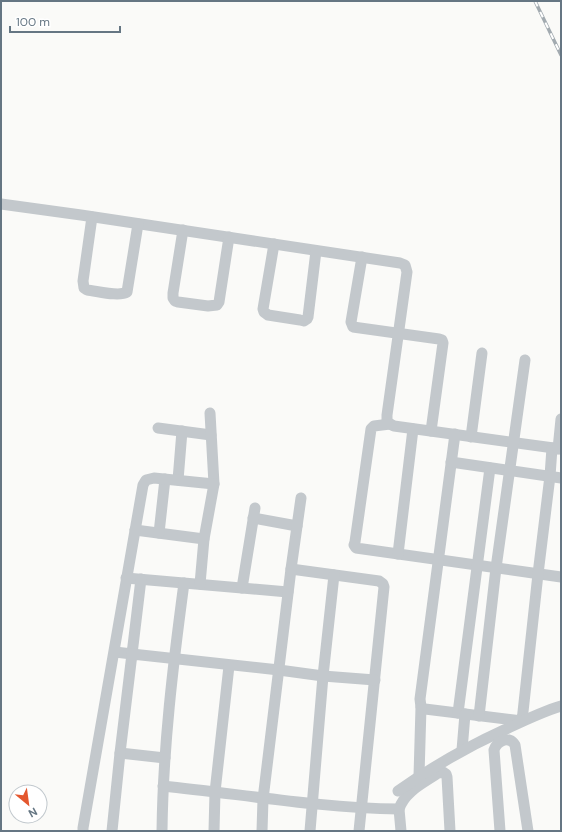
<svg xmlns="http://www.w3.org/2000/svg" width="562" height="832" font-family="'DM Sans',sans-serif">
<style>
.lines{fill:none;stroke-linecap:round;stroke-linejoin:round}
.minor{stroke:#c3c8cc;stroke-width:11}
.rail-casing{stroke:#a2aab0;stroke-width:3.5}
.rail{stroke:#fff;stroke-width:2;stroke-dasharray:6;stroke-linecap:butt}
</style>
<rect width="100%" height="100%" fill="#fafaf8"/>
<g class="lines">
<g class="minor">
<path d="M1 204 81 215 400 263 405 265 407 272 387 415V421L390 424 394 426 561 449"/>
<path d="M92 217 83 281 84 288 87 290C97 291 119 297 127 292L138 224"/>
<path d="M183 230 173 293V298L175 301 178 302 208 306 217 305 219 302 229 237"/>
<path d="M274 244 263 309 264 312 268 315 300 320 304 321 307 319 308 317 316 251"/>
<path d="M362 257 351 322 353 327 439 339 442 340 443 343 431 431"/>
<path d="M390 424 374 426 371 429 355 542 354 545 356 548 561 577"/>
<path d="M158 428 211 435"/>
<path d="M455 434 420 699 421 707 425 709 522 721 538 574 550 476 552 448"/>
<path d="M471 437 482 353"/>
<path d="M558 449 561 419"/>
<path d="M451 462 561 478"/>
<path d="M178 480 182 431"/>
<path d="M253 518 297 526"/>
<path d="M135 530 204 539"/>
<path d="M159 533 165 479"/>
<path d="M398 554 413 429"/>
<path d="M291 569 379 581 383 584 384 587 359 831"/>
<path d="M126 578 288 592"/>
<path d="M200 584 204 539 214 484 210 413"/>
<path d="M242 588 255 508"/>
<path d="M115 652 132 654 141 579"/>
<path d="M458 713 490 468"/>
<path d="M479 716 496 568 525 360"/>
<path d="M462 750 465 714"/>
<path d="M120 753 165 758"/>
<path d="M419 776 421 707"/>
<path d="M163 786C241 794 320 808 399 809 405 791 424 783 438 773L443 772 446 774 447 777 450 831"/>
<path d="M398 791C432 767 467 747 504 730 523 721 541 712 561 706"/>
<path d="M399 809 401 831"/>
<path d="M83 831V828L143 485 146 480 154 478 214 484"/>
<path d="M112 831 120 753 132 654 279 670 323 676 375 680"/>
<path d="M162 831C163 748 173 665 184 583"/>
<path d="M214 831 215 792 229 666"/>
<path d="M262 831 263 799 291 569 301 498"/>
<path d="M310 831 323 676 334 575"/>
<path d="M500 831 494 750C497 741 509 735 515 745L528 831"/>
</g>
<g class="rail-casing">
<path id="rail" d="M535 1 561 55"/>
</g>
<use href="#rail" class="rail"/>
</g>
<rect width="562" height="832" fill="none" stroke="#657683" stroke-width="4"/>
<g transform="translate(28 804) rotate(151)"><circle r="19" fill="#ffffff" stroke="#c1c8cd"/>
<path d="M0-3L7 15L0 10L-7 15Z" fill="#e4572e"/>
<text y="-6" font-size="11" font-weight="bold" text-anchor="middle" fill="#657683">N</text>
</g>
<path d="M10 26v6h110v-6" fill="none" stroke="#657683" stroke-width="2"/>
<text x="16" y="26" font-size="12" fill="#657683" stroke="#ffffff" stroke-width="3" paint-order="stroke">100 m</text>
</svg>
